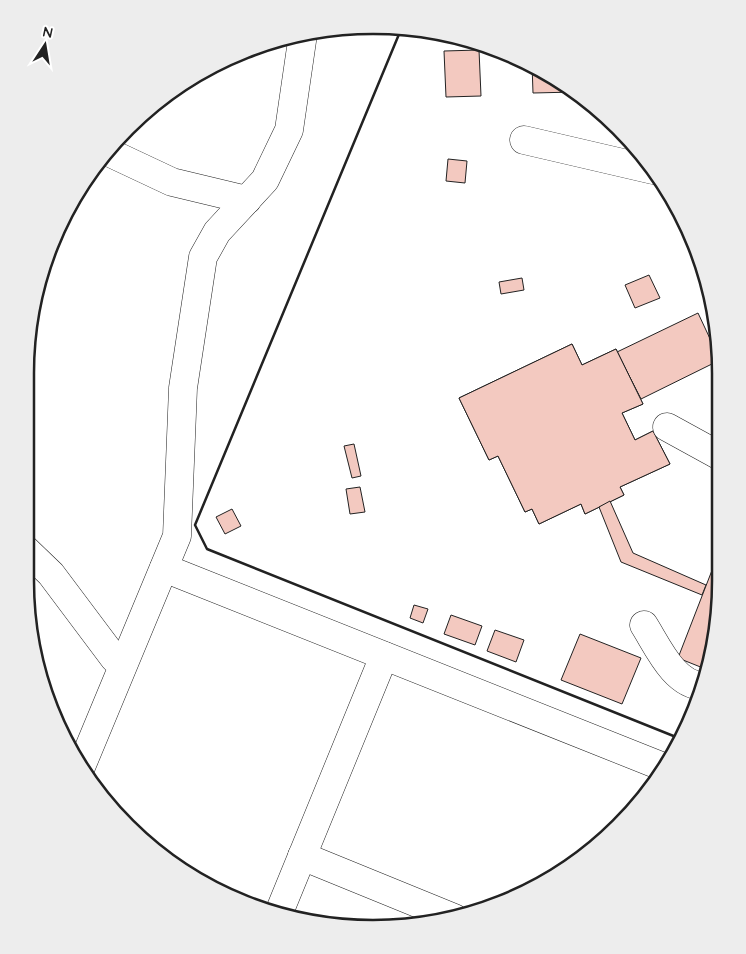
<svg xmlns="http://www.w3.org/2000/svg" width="746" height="954" font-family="Quicksand,sans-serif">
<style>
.building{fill:#f3c9c0;stroke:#222;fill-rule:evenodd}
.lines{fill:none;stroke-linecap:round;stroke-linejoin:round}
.minor-casing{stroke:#222;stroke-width:29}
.minor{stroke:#fff;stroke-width:28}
.wall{stroke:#222;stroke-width:2.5}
.rim{fill:none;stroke:#222;stroke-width:2.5}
</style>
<rect width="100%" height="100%" fill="#fff"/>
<g class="building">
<path d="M479 50 481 96 446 97 444 51Z"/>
<path d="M532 64 575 90V92L533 93Z"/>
<path d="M448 159 467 161 465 183 446 181Z"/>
<path d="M649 275 660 298 635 308 625 285Z"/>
<path d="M522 278 524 290 501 294 499 282Z"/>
<path d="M698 313 720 360 641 399 617 352Z"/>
<path d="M572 344 582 365 616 349 643 404 622 413 635 440 653 431 670 464 620 487 624 495 585 514 581 504 539 524 532 509 525 512 498 456 489 460 459 398ZM583 402 611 461 544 491 518 434 535 427 551 460 577 447 561 412Z"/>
<path d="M572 344 582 365 616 349 643 404 622 413 635 440 653 431 670 464 620 487 624 495 585 514 581 504 539 524 532 509 525 512 498 456 489 460 459 398Z"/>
<path d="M354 444 361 476 352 478 344 446Z"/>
<path d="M360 487 365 512 350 514 346 489Z"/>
<path d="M610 501 633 553 706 585 702 595 621 562 599 507Z"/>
<path d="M232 509 241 526 225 534 216 517Z"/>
<path d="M716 560 714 649 708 670 678 658Z"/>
<path d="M414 605 428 609 423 623 410 618Z"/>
<path d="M451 615 482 626 475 645 444 634Z"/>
<path d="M495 630 524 640 516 662 487 651Z"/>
<path d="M580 634 641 658 622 704 561 680Z"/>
</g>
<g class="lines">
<g class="minor-casing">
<g id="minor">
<path d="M524 140 653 170"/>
<path d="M106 151 172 182 247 200"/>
<path d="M667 427 718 455"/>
<path d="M25 549 51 574 114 658"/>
<path d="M164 568 666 768"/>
<path d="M644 625C658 647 674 685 703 686"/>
<path d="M81 767 177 536 183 388 203 257 217 232 265 180 289 130 303 34"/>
<path d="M302 856 454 918"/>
<path d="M278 915 384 656"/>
</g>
</g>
<use href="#minor" class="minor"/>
<path class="wall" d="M402 27 195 525 207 549 681 739"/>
</g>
<path d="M0 0H746V954H0ZM373 34H373A339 339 0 0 1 712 373V581A339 339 0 0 1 373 920H373A339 339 0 0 1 34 581V373A339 339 0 0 1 373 34Z" fill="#ededed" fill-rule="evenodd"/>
<path class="rim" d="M373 34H373A339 339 0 0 1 712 373V581A339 339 0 0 1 373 920H373A339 339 0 0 1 34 581V373A339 339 0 0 1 373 34Z"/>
<g transform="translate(45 45) rotate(12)" stroke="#ffffff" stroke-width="4" paint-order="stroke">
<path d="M0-4L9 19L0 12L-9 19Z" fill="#222222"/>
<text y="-8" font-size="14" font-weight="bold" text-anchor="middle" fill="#222222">N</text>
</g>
</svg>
